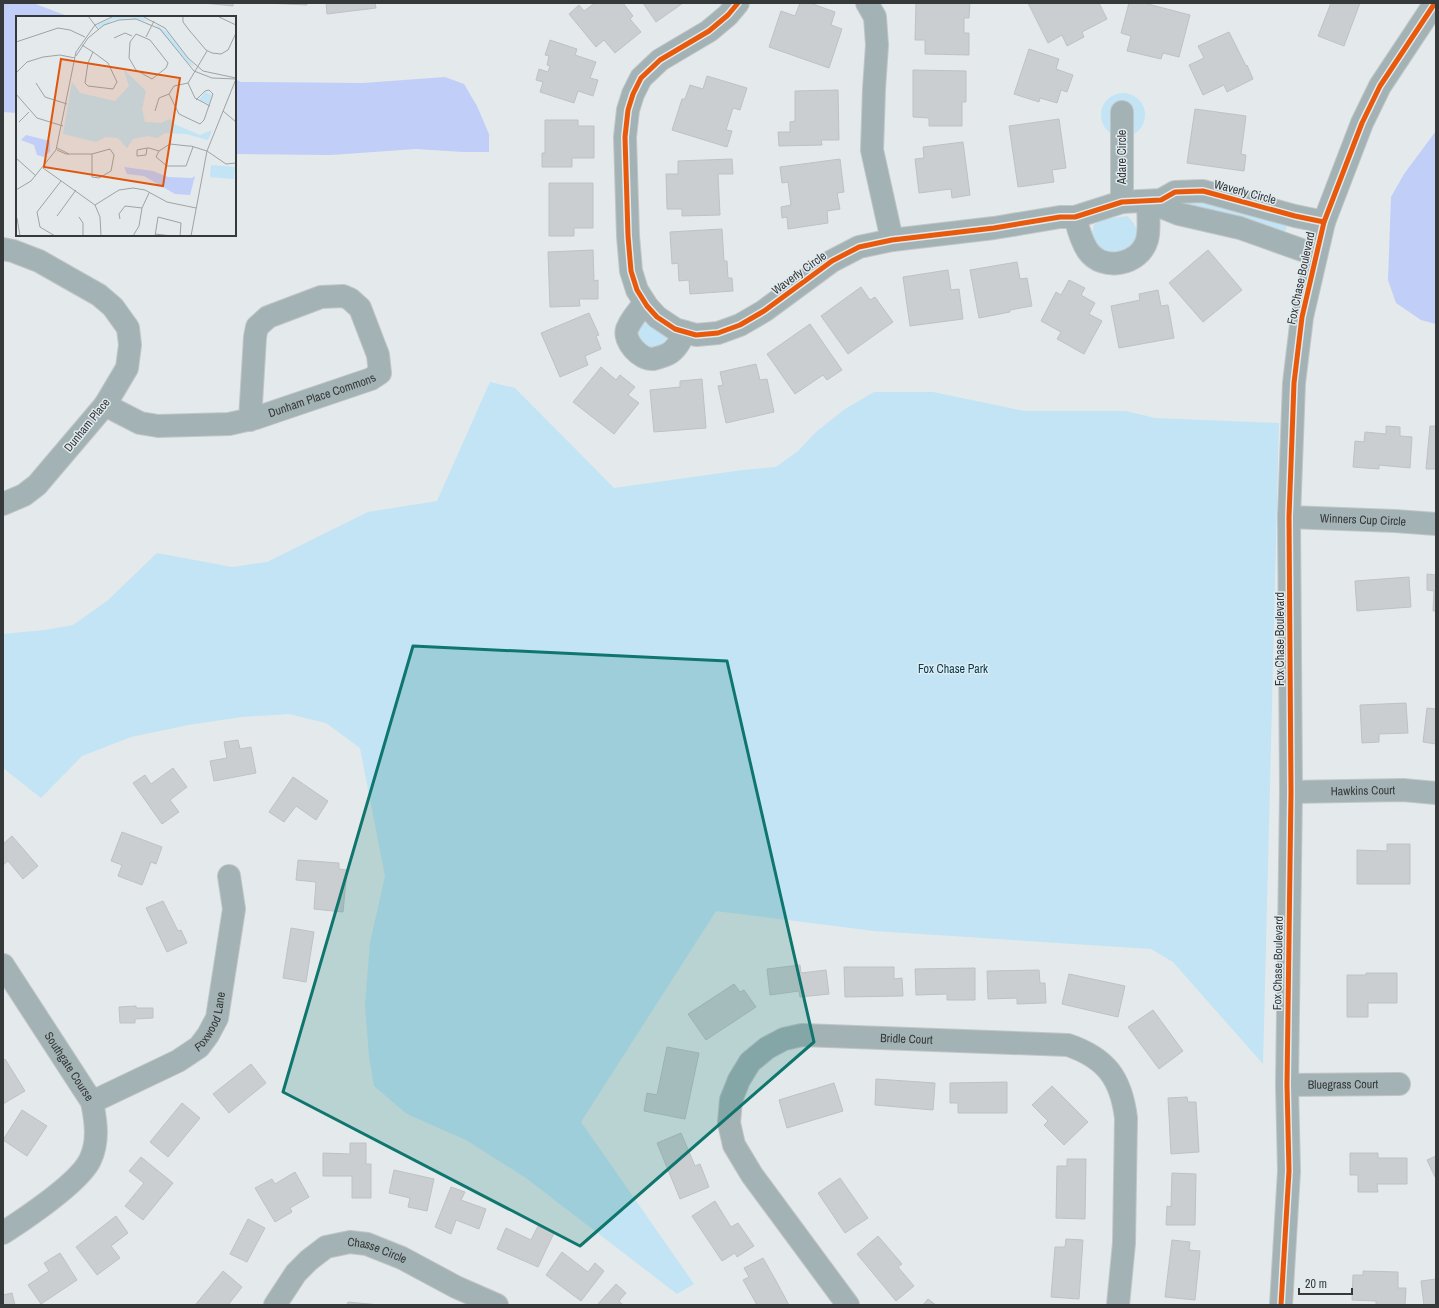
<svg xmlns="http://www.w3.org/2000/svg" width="1439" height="1308" font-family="'Archivo Narrow',sans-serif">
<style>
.green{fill:#c2e4f4}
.water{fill:#c1cef8}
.building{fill:#cbced0;stroke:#bfc2c4}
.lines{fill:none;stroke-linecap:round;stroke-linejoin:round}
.minor-casing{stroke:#c2c5c7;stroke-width:24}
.minor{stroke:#a3b2b4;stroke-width:22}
.cycleway-casing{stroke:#e1eaee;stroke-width:8}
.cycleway{stroke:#e8590c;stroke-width:5}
.marked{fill:#0f766e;fill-opacity:0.2;stroke:#0f766e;stroke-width:3;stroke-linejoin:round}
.labels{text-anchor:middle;stroke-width:3;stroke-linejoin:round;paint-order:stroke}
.street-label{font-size:12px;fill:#35393a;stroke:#e1eaee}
.park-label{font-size:12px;fill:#003b52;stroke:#e1eaee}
.inset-road{fill:none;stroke:#9ea3a4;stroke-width:1}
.view{fill:#df570e;fill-opacity:0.15;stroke:#df570e;stroke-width:2}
.inset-edge{fill:none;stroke:#35393a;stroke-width:2}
</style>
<rect width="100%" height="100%" fill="#e4e9eb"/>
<g class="green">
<circle cx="1123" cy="115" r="22"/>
<path d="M1188 197 1286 221C1288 227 1287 230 1282 234L1180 208 1181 198Z"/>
<path d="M1127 216C1131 219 1133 222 1135 226 1142 238 1133 246 1125 254L1103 252 1093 242 1092 233 1094 225 1100 220Z"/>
<path d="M644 317 667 334V338L664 345 653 349 642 344 636 332Z"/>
<path d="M490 382 515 388 614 488 743 470 776 467 798 451 816 432 845 409 874 392H933L1024 411H1126L1155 418 1279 423 1263 1064 1173 962 1151 949 874 931 716 911 581 1122 694 1284 677 1294 526 1178 466 1140 407 1114 374 1086 369 1056 365 1005 370 943 385 876 360 748 326 723 289 714 242 717 188 725 131 737 82 756 41 798 3 768V634L45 630 73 625 107 601 157 553 232 567 267 562 368 512 437 501Z"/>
</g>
<g class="water">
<path d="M3 3H33L70 17H17V113L3 112Z"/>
<path d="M445 77 464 84 477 106 489 134V152H463L416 149 331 155 235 154V79L241 82 363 83Z"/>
<path d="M1436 131V324L1421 320 1396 303 1388 280 1391 197 1404 174Z"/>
</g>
<g class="building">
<path d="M203 3H233V6Z"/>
<path d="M265 3H307V5Z"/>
<path d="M326 3H375L376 8 327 14Z"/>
<path d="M595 3H623L633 16 630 19 641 32 615 53 604 40 596 47 569 14 579 5 584 11Z"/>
<path d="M643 3H683L656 22Z"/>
<path d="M800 3H810L835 12 831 25 842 29 829 68 769 47 781 11 795 16Z"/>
<path d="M916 3H970L969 18H964V33H969V55L925 54V40H915Z"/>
<path d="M1028 3H1099L1107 19 1082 32 1084 37 1067 46 1062 35 1048 43Z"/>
<path d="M1129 3H1144L1190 15 1179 57 1163 53 1161 59 1127 51 1131 36 1121 33Z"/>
<path d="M1331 3H1360L1344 46 1318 36Z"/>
<path d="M1229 32 1246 66 1247 65 1253 79 1227 92 1224 85 1203 95 1189 65 1204 58 1198 46Z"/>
<path d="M550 40 577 49 575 55 596 62 590 78 598 80 593 96 578 91 574 103 540 92 543 82 536 80 539 69 548 72 550 66 547 65 549 56 545 55Z"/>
<path d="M1029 49 1059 59 1056 69 1073 75 1067 92 1061 90 1057 103 1040 98 1039 102 1014 94Z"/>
<path d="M913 70 966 71V102H962V126H929V118L913 117Z"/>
<path d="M707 76 747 88 740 110 733 108 726 130 732 131 727 147 672 130 682 99H685L690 85 703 89Z"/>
<path d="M838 90 839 140H821L822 145 779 146 778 132H790V122L795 121V91Z"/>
<path d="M1195 109 1246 116 1241 154 1246 155 1244 171 1187 163Z"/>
<path d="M1059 119 1066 168 1052 170 1054 182 1018 187 1009 126Z"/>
<path d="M545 120H578V126H594V158H572V167H542V153H545Z"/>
<path d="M963 142 970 195 952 198 951 189 919 193 915 159 924 158 923 147Z"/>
<path d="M732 159 733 174H718L720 215 682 216V209H667L666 174H678V161Z"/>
<path d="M840 159 844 192 837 193 840 209 827 211 828 223 788 229 787 217 782 218 781 207 791 205 788 182 782 183 780 167Z"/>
<path d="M549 183H593V228H574V236H549Z"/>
<path d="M722 229 724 261H727L728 278H732L733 291 690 294 689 280 679 281 678 263 672 264 670 232Z"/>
<path d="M593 250 594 281 598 280V299H579L580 306 550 307 548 252Z"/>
<path d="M1208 250 1242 290 1203 322 1169 283Z"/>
<path d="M1017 262 1020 279 1027 278 1032 306 1010 310V312L979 318 970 270Z"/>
<path d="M948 270 951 290 959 289 963 319 910 326 903 277Z"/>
<path d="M1069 280 1085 288 1081 295 1095 303 1089 314 1102 321 1084 354 1057 339 1061 332 1041 321 1056 292 1061 295Z"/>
<path d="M861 287 870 300 875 297 893 322 848 354 821 316Z"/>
<path d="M1158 290 1161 306 1168 305 1174 338 1119 348 1111 306 1140 300 1139 294Z"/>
<path d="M589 313 599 335 596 336 601 349 585 356 588 365 560 377 541 333Z"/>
<path d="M810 324 842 370 827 380 823 375 795 394 767 354Z"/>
<path d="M756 364 760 380 767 379 774 412 726 423 718 386 723 385 720 372Z"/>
<path d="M601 367 616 380 620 375 635 387 628 395 639 403 614 434 573 402Z"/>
<path d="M702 379 706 428 654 432 650 390 680 387V381Z"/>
<path d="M1386 426 1400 427V436L1412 437 1410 468 1379 465V469L1353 467 1355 441 1364 442 1365 432 1386 434Z"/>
<path d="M1430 426H1436V469H1426Z"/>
<path d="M1427 574 1436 575V611H1433L1434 591 1427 590Z"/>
<path d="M1409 577 1411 607 1357 611 1355 581Z"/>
<path d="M1406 703 1408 733 1379 734V742L1362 743 1360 705Z"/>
<path d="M1427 708 1436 709V744L1423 742Z"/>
<path d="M238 740 240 749 251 747 256 773 214 781 210 761 227 758 224 742Z"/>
<path d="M173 768 187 787 170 800 179 812 162 824 133 783 145 775 151 784Z"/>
<path d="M293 777 328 801 316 820 296 806 284 822 269 812Z"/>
<path d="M122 832 162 847 156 864 151 862 142 885 118 876 122 865 111 861Z"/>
<path d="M12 836 38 866 23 879 8 861 3 865V844Z"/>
<path d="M1387 844H1410V884H1357V850L1387 851Z"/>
<path d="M298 860 339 863V869L347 870 343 912 314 909 316 882 296 880Z"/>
<path d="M163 901 178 931 181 930 187 943 167 952 146 908Z"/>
<path d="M291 928 314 932 306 982 283 978Z"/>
<path d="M800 965 801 973 826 970 829 994 800 997 799 991 770 995 767 969Z"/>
<path d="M844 967H894V979L902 978 903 996 845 997Z"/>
<path d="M975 968V1000H947V994L916 995 915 969Z"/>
<path d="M1039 970 1040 983H1045L1046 1003 1017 1004V998L988 999 987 971Z"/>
<path d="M1366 973H1397V1003H1368V1017H1347V975H1366Z"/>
<path d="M1069 974 1125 986 1118 1017 1062 1004Z"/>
<path d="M734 984 740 992 744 990 756 1007 706 1040 688 1014Z"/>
<path d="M136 1006V1008H153V1018L135 1019V1023H120L119 1007Z"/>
<path d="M1153 1010 1183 1051 1159 1069 1128 1027Z"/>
<path d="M667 1047 699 1053 685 1119 644 1111 647 1093 657 1095Z"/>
<path d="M5 1059 25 1091 3 1104V1061Z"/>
<path d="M251 1064 266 1083 229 1113 213 1094Z"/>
<path d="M876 1079 935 1083 933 1110 875 1105Z"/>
<path d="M1007 1082V1113H958V1103H950V1083Z"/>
<path d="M834 1083 843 1111 787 1128 779 1100Z"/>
<path d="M1052 1086 1088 1122 1064 1145 1044 1125 1048 1121 1032 1105Z"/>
<path d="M1187 1097 1188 1102H1196L1199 1152 1171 1154 1168 1098Z"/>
<path d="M182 1103 200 1118 168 1157 150 1142Z"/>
<path d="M22 1110 47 1126 27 1156 3 1140Z"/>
<path d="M681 1133 695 1166 700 1164 709 1187 680 1199 657 1143Z"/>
<path d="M350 1143H366V1164H371V1198H352V1176H323V1153L350 1154Z"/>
<path d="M1350 1153H1378V1158H1407V1184H1377L1378 1192H1358V1175H1350Z"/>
<path d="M1436 1156V1176L1435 1177 1427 1160Z"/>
<path d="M141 1157 173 1183 143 1220 125 1206 144 1183 129 1171Z"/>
<path d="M1067 1159H1086L1085 1219 1056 1218 1057 1166H1067Z"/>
<path d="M394 1170 434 1179 427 1211 408 1207 410 1198 389 1193Z"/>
<path d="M295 1172 309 1197 290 1208 292 1212 275 1222 255 1188 272 1179 275 1184Z"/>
<path d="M1172 1173 1196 1174 1195 1225H1166L1167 1206 1171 1207Z"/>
<path d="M840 1178 868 1218 845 1233 818 1193Z"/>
<path d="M451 1187 465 1192 461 1200 486 1209 479 1229 456 1220 451 1234 435 1227Z"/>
<path d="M715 1201 731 1227 738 1223 754 1246 737 1257 735 1253 722 1261 692 1216Z"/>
<path d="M116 1216 128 1233 111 1246 120 1258 97 1275 76 1247Z"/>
<path d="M248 1219 265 1228 247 1262 230 1254Z"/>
<path d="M538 1226 554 1233 538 1267 497 1249 506 1228 531 1240Z"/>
<path d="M878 1236 902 1264 898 1267 914 1286 896 1301 857 1254Z"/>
<path d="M1066 1239 1083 1240 1079 1299 1051 1297 1055 1247H1065Z"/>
<path d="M1172 1240 1190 1242 1189 1250 1200 1251 1195 1300 1165 1297Z"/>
<path d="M562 1252 588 1272 595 1263 604 1271 581 1301 546 1275Z"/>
<path d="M60 1253 77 1280 41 1304 28 1285 49 1271 44 1263Z"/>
<path d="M763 1258 775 1279 789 1305H757L743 1280 749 1277 744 1268Z"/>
<path d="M223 1271 242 1287 228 1305H197L196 1304Z"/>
<path d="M1363 1271 1398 1272V1288H1406L1405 1305H1376V1301L1352 1300 1353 1275H1363Z"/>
<path d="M1436 1279V1305H1424L1421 1281Z"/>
<path d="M616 1284 626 1293 619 1301 623 1305H597Z"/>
<path d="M12 1293 15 1305H3V1295Z"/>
<path d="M928 1299 936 1305H923Z"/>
<path d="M348 1302 380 1305H347Z"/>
</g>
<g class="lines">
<g class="minor-casing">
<g id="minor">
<path d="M738 3 728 15 709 31 660 60 641 78 633 94 628 110 625 137 628 236 631 271 637 290 647 306 657 317 675 329 696 335 718 333 740 325 764 311 832 261 859 247 892 240 994 228 1060 217H1075L1122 202 1161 200 1175 192 1203 191 1295 216 1324 222"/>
<path d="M867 3 875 17 877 45 874 89 872 150 892 240"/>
<path d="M1161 200 1164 208 1179 214 1240 228 1316 255"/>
<path d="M1122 202V112"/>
<path d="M1075 217C1078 228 1081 241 1088 251 1103 272 1140 265 1147 240 1150 230 1148 212 1148 201"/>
<path d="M3 249 13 251 39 261 99 295 113 307 128 328 130 345 127 368 105 405 37 485 24 495 3 504"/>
<path d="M645 303C638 311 631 319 627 329 623 341 640 360 653 359 657 358 664 356 668 354 676 350 681 340 685 332"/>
<path id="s1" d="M105 405 140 423 158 426 229 424 256 418 371 379 380 373 378 355 360 308 350 299 343 296 321 297 268 317 257 327 255 337 250 420"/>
<path id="s2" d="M1289 517 1395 521 1436 524"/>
<path id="s3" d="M1291 792 1403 790 1436 793"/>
<path id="s4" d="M3 965 92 1102C96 1122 99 1141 90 1160 79 1183 26 1218 3 1233"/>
<path id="s5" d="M1287 1085 1399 1084"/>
<path id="s6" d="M92 1102 178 1061 199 1047 208 1035 217 1018 234 909 229 876"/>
<path id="s7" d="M275 1305 296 1273 309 1260 326 1247 350 1242 367 1244 402 1258 456 1287 497 1305"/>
<path id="s8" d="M848 1305 752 1175 734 1145 729 1123 731 1100 739 1080 750 1062 767 1048 784 1039 802 1035 1068 1045C1106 1058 1121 1078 1126 1118L1124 1243 1118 1305"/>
<path d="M1281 1305 1289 1171 1287 1085 1291 792 1289 517 1294 383 1302 317 1324 222 1362 123 1380 86 1435 3"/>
</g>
</g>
<use href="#minor" class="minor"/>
<g class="cycleway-casing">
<g id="cycleway">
<path d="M738 3 728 15 709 31 660 60 641 78 633 94 628 110 625 137 628 236 631 271 637 290 647 306 657 317 675 329 696 335 718 333 740 325 764 311 832 261 859 247 892 240 994 228 1060 217H1075L1122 202 1161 200 1175 192 1203 191 1295 216 1324 222"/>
<path d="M1281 1305 1289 1171 1287 1085 1291 792 1289 517 1294 383 1302 317 1324 222 1362 123 1380 86 1435 3"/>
</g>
</g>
<use href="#cycleway" class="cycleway"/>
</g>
<path class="marked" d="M413 646 727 661 814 1042 580 1246 283 1092Z"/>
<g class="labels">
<g class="street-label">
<text transform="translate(1122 157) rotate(-90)" y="4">Adare Circle</text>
<text transform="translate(1245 192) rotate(15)" y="4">Waverly Circle</text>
<text transform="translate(799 273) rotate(-36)" y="4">Waverly Circle</text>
<text transform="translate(1301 278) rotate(-78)" y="4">Fox Chase Boulevard</text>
<text dy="4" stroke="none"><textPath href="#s1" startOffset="226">Dunham Place Commons</textPath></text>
<text transform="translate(87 425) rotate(-51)" y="4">Dunham Place</text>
<text dy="4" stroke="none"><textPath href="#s2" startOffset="74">Winners Cup Circle</textPath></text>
<text transform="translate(1280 639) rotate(-90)" y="4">Fox Chase Boulevard</text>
<text dy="4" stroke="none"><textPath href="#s3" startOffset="72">Hawkins Court</textPath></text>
<text transform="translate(1278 963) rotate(-89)" y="4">Fox Chase Boulevard</text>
<text dy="4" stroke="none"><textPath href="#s6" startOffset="149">Foxwood Lane</textPath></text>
<text dy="4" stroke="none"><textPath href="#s8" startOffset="449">Bridle Court</textPath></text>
<text dy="4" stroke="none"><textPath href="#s4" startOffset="121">Southgate Course</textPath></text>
<text dy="4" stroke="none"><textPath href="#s5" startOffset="56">Bluegrass Court</textPath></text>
<text dy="4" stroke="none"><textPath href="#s7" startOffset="131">Chasse Circle</textPath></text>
</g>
<g class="park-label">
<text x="953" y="673">Fox Chase Park</text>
</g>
</g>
<g transform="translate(16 16)">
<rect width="220" height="220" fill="#e4e9eb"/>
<path d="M101 0H122L136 6 112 2 97 4 83 12 81 9ZM139 8 151 16 179 51 173 48ZM108 54 130 75 126 93 129 106 145 107 154 103 158 108 184 119 196 114 192 124 170 118 149 117 141 122 132 120 117 123 111 132 102 122 89 121 80 126 47 118 56 66 64 77 99 85 113 70ZM189 76 196 79 193 88 183 84ZM195 149 219 151 218 163 194 161Z" fill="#c2e4f4"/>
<path d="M10 119 34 125V135L28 141 21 139 18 129 5 124ZM108 151 137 155 152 161 176 162 179 160 174 179 159 178 128 160 111 158Z" fill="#c1cef8"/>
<path class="inset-road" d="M72 0 82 13M126 0 149 12 172 42 187 55 220 62M167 0V6L173 14 190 34 196 37 205 38 212 34 220 17M203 1 220 9M120 18 134 24 152 47 150 52 136 63 120 54 113 42 114 26ZM130 21 138 5M98 22 109 17 116 20M0 26 42 12 54 14 69 21M66 29 77 36M191 35 172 67 179 82 194 90M77 36 92 47 101 66 97 73 72 70 69 67 72 47ZM60 40 72 22 88 9 103 4 120 3 144 13 178 55 196 62 220 63M0 57 11 46 27 41 44 39 59 42M20 67 29 81 51 88M172 67 158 70 153 78 163 98 184 108 188 104 197 78 193 74 189 75 180 84M0 78 21 102 47 110M139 95 143 82 153 78M207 95 220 106M3 106 13 96M177 131 170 150H151L140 141 143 135 154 128 172 130H175L191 135 210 148 220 147M41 132 53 138M131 132 130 139 121 140V134L131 132H133L143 135M41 134 50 138H76L94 133 98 139 95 155 83 162 76 161V138M0 142 20 160M27 152 79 189 84 201 85 220M0 174 15 165 40 134 60 36 79 9 98 0M79 189 103 174 117 172 129 174 151 186 180 192M41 200 60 174M63 201 67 207V220M1 202 4 220M104 203 103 198 109 190 126 192M139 218 156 220M39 220 24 211 21 196 45 165M117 220 123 210 126 192 133 177M139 220 142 201 165 207 164 220M175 220 191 135 220 63"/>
<path class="view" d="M45 43 164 62 147 170 28 151Z"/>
<rect width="220" height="220" class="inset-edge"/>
</g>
<rect width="1439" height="1308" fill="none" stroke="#35393a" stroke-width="8"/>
<path d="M1299 1288v6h53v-6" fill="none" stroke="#35393a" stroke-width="2"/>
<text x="1305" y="1288" font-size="12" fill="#35393a" stroke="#e1eaee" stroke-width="3" paint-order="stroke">20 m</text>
</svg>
